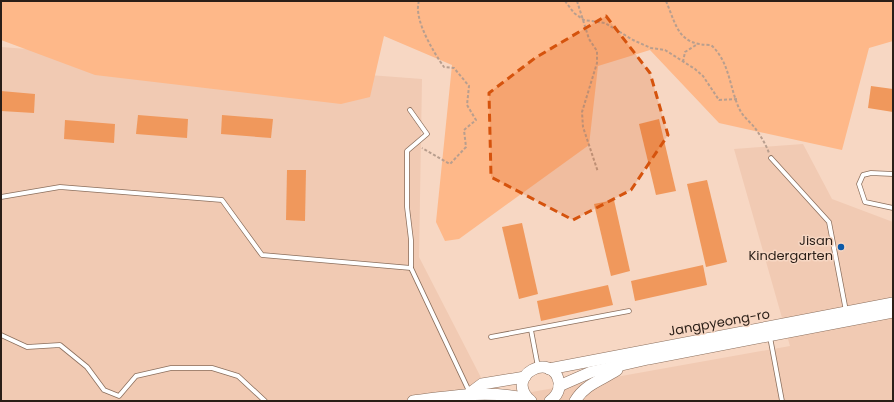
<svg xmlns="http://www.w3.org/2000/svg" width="894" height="402" font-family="Poppins,sans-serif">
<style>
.built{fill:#f1cab3}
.green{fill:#feb889}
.building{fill:#f0985c}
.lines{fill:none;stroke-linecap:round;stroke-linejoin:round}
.lane-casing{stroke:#8b6f5d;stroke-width:5.5}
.secondary-casing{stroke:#8b6f5d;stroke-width:12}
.path{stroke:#b89e8e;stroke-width:2;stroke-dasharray:3 2;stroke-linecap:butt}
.lane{stroke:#fff;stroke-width:4}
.secondary{stroke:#fff;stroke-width:11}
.marked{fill:#d5530d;fill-opacity:0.2;stroke:#d5530d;stroke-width:3;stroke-dasharray:8 5;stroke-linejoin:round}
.poi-dot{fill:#0c5aa9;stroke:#f7d7c3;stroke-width:1.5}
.labels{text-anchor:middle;stroke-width:3;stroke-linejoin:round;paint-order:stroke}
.poi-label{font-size:13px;fill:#2a1e17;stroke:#f7d7c3;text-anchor:end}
.street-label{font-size:13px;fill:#2a1e17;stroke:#f7d7c3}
</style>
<rect width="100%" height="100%" fill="#f7d7c3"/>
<path class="built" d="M1 47 422 79 419 257 492 399 790 346 734 149 803 144 832 199 893 222V401H1Z"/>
<path class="green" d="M1 1H893V41L869 48 842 150 719 123 650 50 598 66 589 145 459 239 445 241 436 222 452 65 384 36 370 97 341 104 95 75 1 40Z"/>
<g class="building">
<path d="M871 86 893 89V112L868 108Z"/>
<path d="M1 91 35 94 34 113 1 111Z"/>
<path d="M138 115 188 119 187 138 136 134Z"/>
<path d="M222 115 273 119 271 138 221 134Z"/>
<path d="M659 119 676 191 656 195 639 124Z"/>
<path d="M65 120 115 124 114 143 64 139Z"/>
<path d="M287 170H306L305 221 286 220Z"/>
<path d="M707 180 727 262 706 267 687 184Z"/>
<path d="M614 200 630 271 611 276 594 204Z"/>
<path d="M522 223 538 294 519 299 502 227Z"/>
<path d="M703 265 707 285 635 301 631 281Z"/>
<path d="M608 285 613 305 541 321 537 301Z"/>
</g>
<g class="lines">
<g class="lane-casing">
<g id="lane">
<path d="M410 110 427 134 407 151V207L411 240V268L469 391"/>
<path d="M771 158 829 222 846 311"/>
<path d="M893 174 871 173 863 175 859 184 865 202 893 208"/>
<path d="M1 197 60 187 222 200 262 255 411 268"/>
<path d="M531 330 538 367"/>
<path d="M1 335 27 347 60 345 87 367 104 390 119 396 136 376 171 368H212L238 376 265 401"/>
<path d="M491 337 629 311"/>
<path d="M770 337 782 401"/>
</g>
</g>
<g class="secondary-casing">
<g id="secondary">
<path d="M549 369 893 303"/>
<path d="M559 386 591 372 648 359 893 312"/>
<path d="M470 393 482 384 525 377"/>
<path d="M413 401C452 396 490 390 528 399"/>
<path d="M531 401C502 376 553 350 559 382 560 390 557 396 550 401"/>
<path d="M575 401C585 384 602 380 617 370"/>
</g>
</g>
<g class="path">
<path d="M419 1C413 19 434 53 444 67L454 68 469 86 467 105 476 120 464 130 466 147 450 164 422 148"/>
<path d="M565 1 574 13 584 20 605 23 633 40 651 48 665 50 695 69 703 76 719 100 737 99"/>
<path d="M577 1 589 39 597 51V63L582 112 583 127 598 172"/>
<path d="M666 1C677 27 678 45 711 45 731 63 729 90 741 112 746 120 753 124 757 131 762 138 766 145 769 153"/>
<path d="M683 62 685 52 696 45"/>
</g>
<use href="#lane" class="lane"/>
<use href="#secondary" class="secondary"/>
</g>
<path class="marked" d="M606 16 650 73 668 135 631 190 573 220 491 177 489 93 535 58Z"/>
<circle class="poi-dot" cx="841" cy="247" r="4"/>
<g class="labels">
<g class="poi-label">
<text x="833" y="245">Jisan<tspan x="833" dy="15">Kindergarten</tspan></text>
</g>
<g class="street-label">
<text transform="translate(719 322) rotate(-10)" y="5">Jangpyeong-ro</text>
</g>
</g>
<rect width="894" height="402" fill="none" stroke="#2a1e17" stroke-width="4"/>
</svg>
